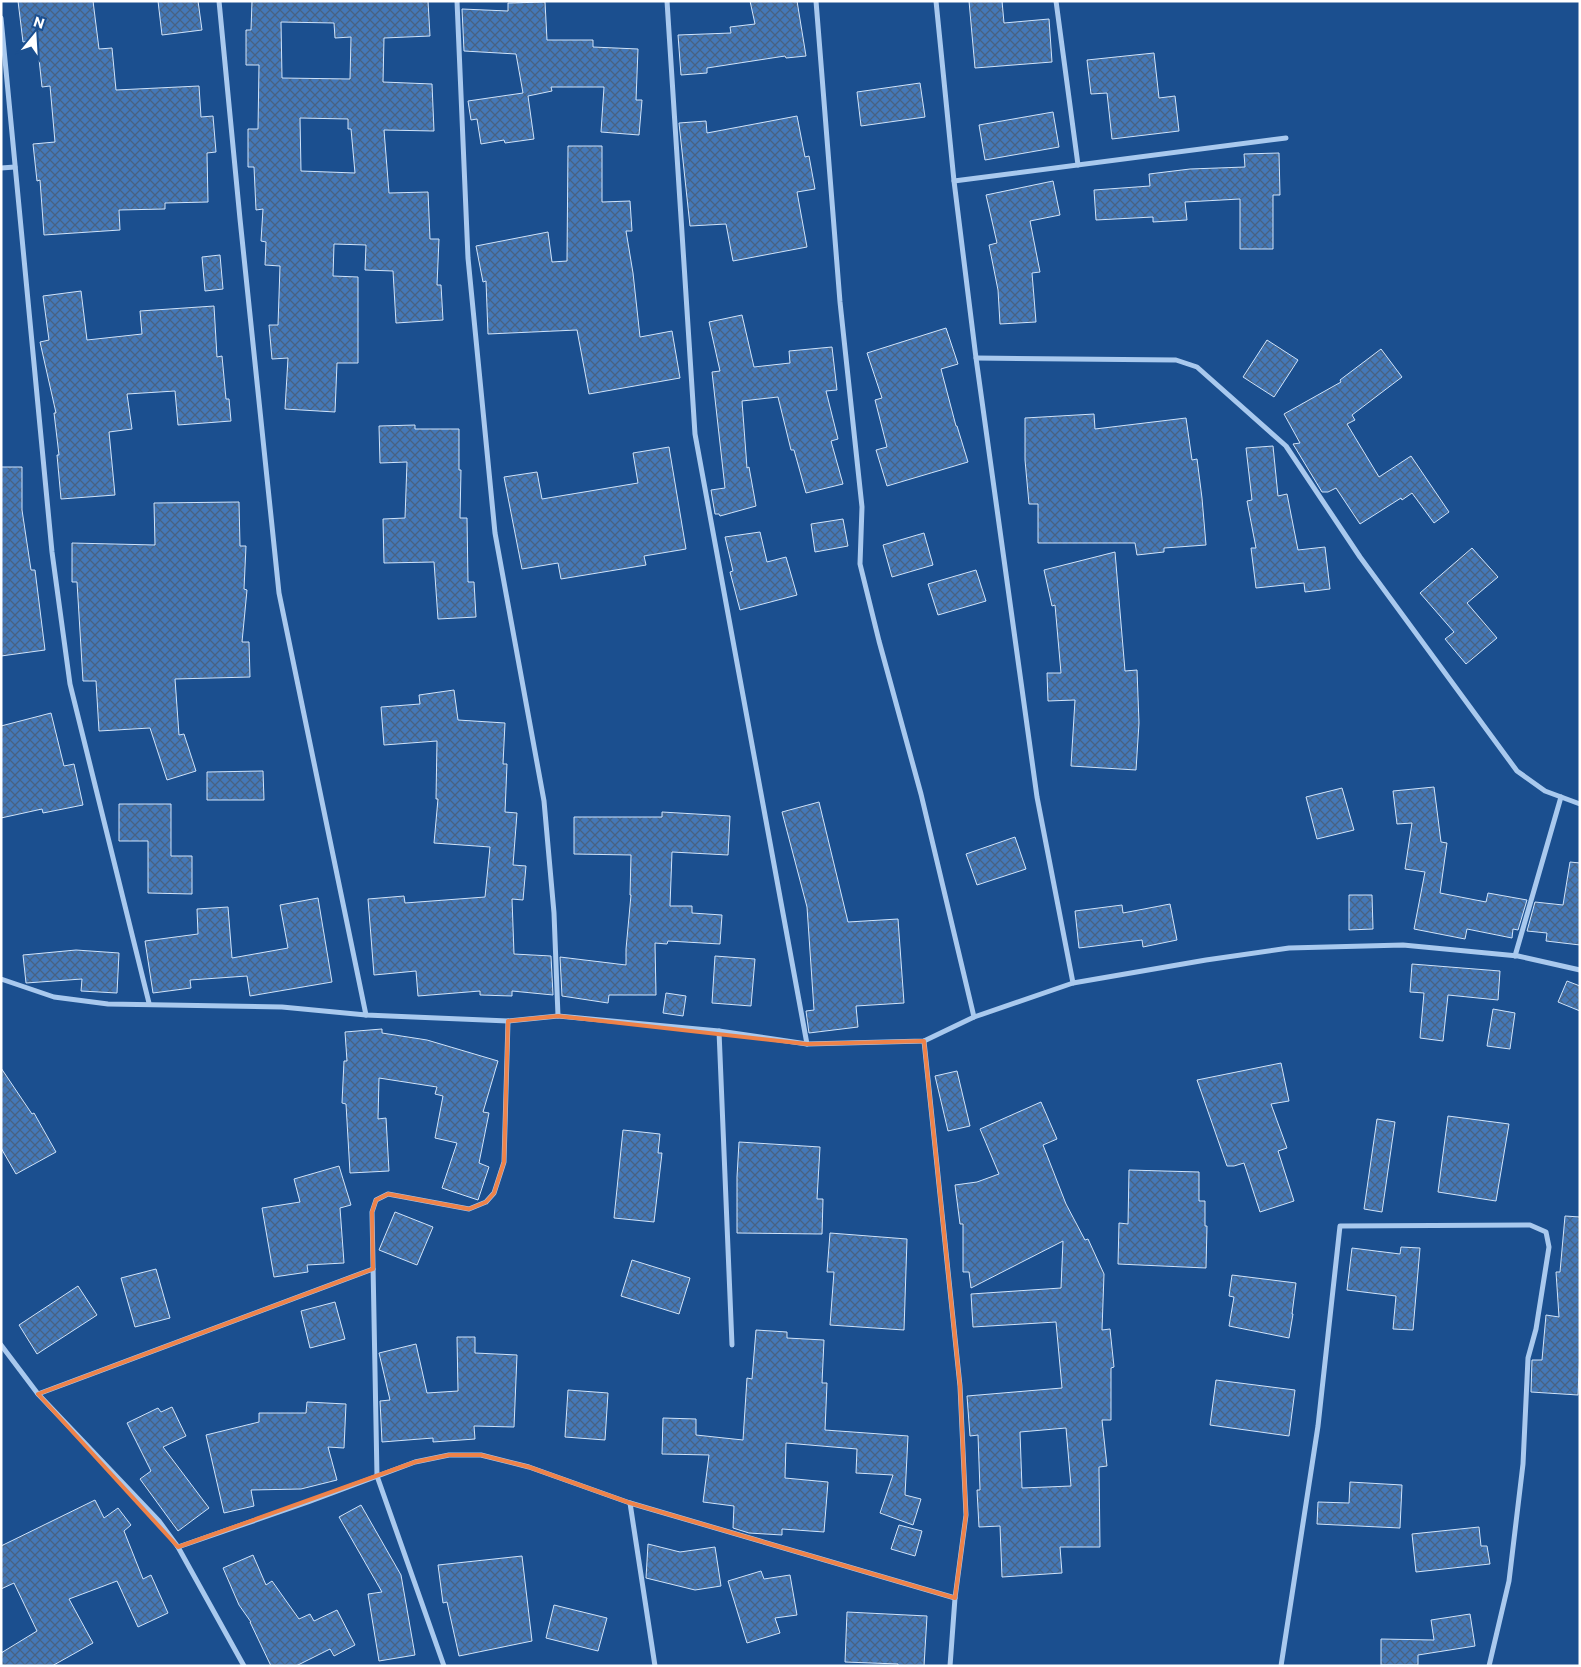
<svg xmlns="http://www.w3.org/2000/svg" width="1581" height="1667" font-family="Commissioner,sans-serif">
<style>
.building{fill:url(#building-cross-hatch);stroke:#cfe3fa;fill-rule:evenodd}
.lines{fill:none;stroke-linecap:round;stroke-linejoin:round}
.minor{stroke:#a9c9ee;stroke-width:5}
.marked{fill:none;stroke:#ee8249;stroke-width:4;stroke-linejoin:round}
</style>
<defs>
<pattern id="building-cross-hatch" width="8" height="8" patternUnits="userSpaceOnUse" patternTransform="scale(1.25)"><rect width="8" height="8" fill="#4478b7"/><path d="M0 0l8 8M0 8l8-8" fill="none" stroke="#486282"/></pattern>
</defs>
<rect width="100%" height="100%" fill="#1b4f8f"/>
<g class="building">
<path d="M18 1H93L99 49 112 48 116 90 199 86 201 117 213 116 216 152 207 153 208 202 165 203V209L119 210 120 230 44 235 40 180 37 181 33 144 55 142 50 86 42 87 37 40 23 42Z"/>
<path d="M158 1H198L202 30 162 35Z"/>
<path d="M252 1H428L430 36 384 38 383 82 432 84 434 131 384 130 389 193 428 192 430 239H439L437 285H441L443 320 396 323 393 271 365 270 366 245 334 244 333 276 358 277V363H337L335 412 285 409 288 358 272 359 269 325H278L280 266 265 265 266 242 261 241 263 209 256 210 254 167H248V129H258L259 65H246V30H251ZM281 22 334 23 335 38 351 37 350 79 282 78ZM300 118 348 119V129H351L355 173 301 171Z"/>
<path d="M750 1H797L806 56 786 58 785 56 707 68V73L681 75 678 35 731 33 730 27 755 24Z"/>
<path d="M969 1H1002L1004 23 1049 19 1052 62 975 68Z"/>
<path d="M545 2 547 40H593V47L638 49 636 100H642L639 135 601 132 604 87H551L552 91 528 96 534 139 505 143 504 140 481 144 477 119 471 120 468 101 523 93 516 54 464 51 462 9 508 11V3Z"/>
<path d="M1154 53 1159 98 1175 96 1179 131 1112 139 1107 93 1091 94 1087 60Z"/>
<path d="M920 83 925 117 861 126 857 92Z"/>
<path d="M1053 112 1059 147 985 160 979 125Z"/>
<path d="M797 116 805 157 809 156 815 189 797 192 807 247 733 261 726 224 690 226 679 123 706 121 707 133Z"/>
<path d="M568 146H602V202L630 201 632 231H626L633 273 640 337 672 331 680 378 589 394 577 330 488 334 486 281 483 282 476 246 548 232 552 262 567 261Z"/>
<path d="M1279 153 1280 195H1273V249H1240V199L1185 202 1187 220 1153 222V217L1096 220 1094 190 1150 186 1149 174 1190 169 1245 167 1244 154Z"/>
<path d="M1053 181 1060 215 1030 221 1040 272 1032 273 1036 322 1000 324 998 290 989 245 997 243 986 195Z"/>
<path d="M220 255 223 289 205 291 202 257Z"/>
<path d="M81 291 87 340 142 334 140 311 214 306 217 357 222 356 226 399H229L231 421 178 425 175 391 127 394 132 429 109 432 115 495 61 499 57 455H59L54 413H56L40 342 49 340 43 296Z"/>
<path d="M742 315 754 367 790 363 789 351 832 347 837 390 826 391 838 439 831 441 843 484 806 493 794 450H791L778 397 742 401 747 468 749 467 756 506 720 516 719 514H715L711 490 725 488 712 372 720 371 709 322Z"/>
<path d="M946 328 958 364 941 369 956 426H957L968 462 887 486 876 450 887 447 875 400 882 398 867 353Z"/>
<path d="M1267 340 1298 360 1274 397 1243 377Z"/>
<path d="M1381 349 1402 377 1352 415 1355 420 1347 424 1379 477 1411 456 1449 512 1434 523 1412 493 1402 500 1401 498 1360 524 1336 488 1328 492H1322L1293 444 1300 443 1284 414 1341 382 1340 380Z"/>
<path d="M1094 414 1095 429 1186 418 1192 460 1197 459 1202 498 1206 545 1164 548V552L1137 555 1135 543H1038V504H1029L1025 460V418Z"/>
<path d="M415 425V429H459V470H461L460 518H467L468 582H474L476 617 438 619 434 562 384 563 383 519 405 518 407 462 380 463 379 426Z"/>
<path d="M1273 446 1278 496 1287 494 1298 550 1325 547 1330 589 1305 592 1304 583 1256 588 1251 548H1256L1247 501 1252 500 1246 448Z"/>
<path d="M669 447 686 549 644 556 646 565 561 579 558 563 522 569 504 477 537 472 542 499 638 483 633 453Z"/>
<path d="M1 467H22V510L31 570H35L45 650 1 656Z"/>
<path d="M239 502 240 546H246L244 589 247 590 242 642H249L250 677 175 679 179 735 184 734 196 771 167 780 150 728 99 731 96 681H83L77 582H72V543L155 545 154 503Z"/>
<path d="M843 519 848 546 815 552 811 524Z"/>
<path d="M760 532 767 562 786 557 797 595 740 610 730 572 733 571 725 537Z"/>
<path d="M924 533 933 565 892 577 883 545Z"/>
<path d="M1472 548 1498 577 1467 603 1497 638 1466 664 1445 639 1454 632 1420 593Z"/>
<path d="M1115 552 1125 671 1137 670 1139 723 1136 770 1071 766 1075 700 1048 701 1047 673H1061L1055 605 1052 606 1044 570Z"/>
<path d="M976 570 986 601 938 615 928 584Z"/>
<path d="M454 690 458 720 505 723 503 764H507L505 812 517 813 513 865 526 866 523 900 512 899 514 954 551 956 553 995 512 991V996L480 995V991L418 996 416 971 374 975 368 899 404 896 405 903 485 897 490 847 434 843 438 799H436L437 741 384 745 381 707 420 704 419 695Z"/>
<path d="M51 713 64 766 74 764 83 805 43 813 42 809 1 818V726Z"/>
<path d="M263 771 264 800H207V772Z"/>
<path d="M1434 787 1441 842 1447 843 1440 893 1486 902 1488 893 1527 900 1518 930 1513 929 1512 938 1467 929 1465 939 1414 929 1425 872 1405 869 1412 823 1397 824 1393 791Z"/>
<path d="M1342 788 1354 830 1317 839 1306 797Z"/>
<path d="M819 802 848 922 898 919 904 1003 856 1006 858 1027 809 1033 806 1011 814 1010 807 907 782 812Z"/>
<path d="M119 804H171V856H192V894L148 893V841H119Z"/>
<path d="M662 812 730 816 728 855 672 852 670 906H692V913L722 915 720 944 668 941 667 944 655 943 656 995H609L608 1003 562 996 560 957 626 965V949L631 895H630L631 855 574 854V817H662Z"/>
<path d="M1015 837 1026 869 977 885 966 854Z"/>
<path d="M1570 862 1580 863V945L1546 941 1547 933 1527 931 1535 902 1563 905Z"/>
<path d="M1349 895H1372L1373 929 1349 930Z"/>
<path d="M318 898 332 982 250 996 247 976 190 980 191 988 153 993 145 941 198 934 197 909 228 907 232 958 288 948 280 905Z"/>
<path d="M1170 904 1177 940 1143 947 1142 940 1079 948 1075 911 1122 905 1123 913Z"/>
<path d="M76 950 119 953 117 993 81 991 82 979 26 983 23 955Z"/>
<path d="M715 956 755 959 751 1006 712 1003Z"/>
<path d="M1412 964 1500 971 1498 1000 1448 995 1443 1041 1420 1038 1424 993 1410 992Z"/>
<path d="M1567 981 1580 986V1011L1558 1002Z"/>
<path d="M666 993 686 996 683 1016 663 1013Z"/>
<path d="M1493 1009 1515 1013 1510 1049 1487 1046Z"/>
<path d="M382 1029V1033L427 1040 498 1061 483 1112 489 1113 479 1163 489 1167 478 1200 442 1188 457 1143 435 1138 443 1096 435 1094 437 1087 379 1078 378 1119 386 1118 389 1171 350 1173 346 1104 342 1103 344 1061H347L345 1032Z"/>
<path d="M1281 1063 1289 1101 1271 1104 1287 1148 1278 1151 1294 1201 1260 1212 1244 1163 1234 1166H1227L1197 1080Z"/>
<path d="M1 1068 32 1114 34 1113 56 1152 16 1174 1 1148Z"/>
<path d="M957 1071 970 1126 948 1131 935 1076Z"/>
<path d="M1041 1102 1057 1139 1043 1145 1066 1204 1085 1240 1088 1239 1104 1274 1102 1330 1110 1329 1114 1367 1111 1368V1420H1102L1107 1466 1099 1467 1100 1547H1060L1062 1573 1002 1577 1000 1526 979 1527 977 1490H980L978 1435 970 1436 967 1396 1062 1388 1056 1322 973 1327 971 1294 1061 1288 1063 1241 971 1288 969 1272H963V1224H960L955 1185 977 1182 999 1174 980 1129ZM1066 1428 1071 1486 1022 1488 1020 1432Z"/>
<path d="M1448 1116 1509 1124 1496 1201 1438 1192Z"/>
<path d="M1377 1119 1395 1122 1382 1212 1364 1209Z"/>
<path d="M623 1130 660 1134 658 1153H662L654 1222 614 1218Z"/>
<path d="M739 1142 820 1147 817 1199H823L822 1234 737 1233V1177Z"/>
<path d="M339 1166 351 1205 340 1208 344 1263 307 1265 308 1272 274 1277 262 1208 300 1202 294 1179Z"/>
<path d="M1129 1170 1199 1172V1201H1205V1226H1207L1206 1268 1118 1264 1119 1223 1128 1224Z"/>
<path d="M395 1212 433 1227 417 1265 379 1250Z"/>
<path d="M1565 1216 1580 1217V1352L1578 1395 1531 1392 1532 1360H1542L1546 1315 1559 1317 1556 1272H1560Z"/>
<path d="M830 1233 907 1239 904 1330 830 1325 834 1272H827Z"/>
<path d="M1401 1247 1420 1248 1413 1330 1393 1329 1396 1296 1347 1290 1352 1248 1400 1254Z"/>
<path d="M632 1260 690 1278 679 1314 621 1296Z"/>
<path d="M156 1269 170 1318 135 1327 121 1278Z"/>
<path d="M1232 1275 1296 1283 1292 1314H1293L1289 1338 1229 1326 1234 1297 1229 1296Z"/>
<path d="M78 1286 97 1315 37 1354 19 1325Z"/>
<path d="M335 1302 345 1339 310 1348 301 1311Z"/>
<path d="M756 1330 787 1332V1338L824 1340 822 1383H827L825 1430 908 1436 905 1495 921 1499 913 1525 880 1513 893 1475 856 1473 857 1449 786 1443 785 1478 828 1482 824 1532 782 1529V1535L749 1533 733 1528 734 1506 703 1502 709 1455 662 1454 663 1418 696 1419V1435L743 1440 747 1378 752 1379Z"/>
<path d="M457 1337H475V1353L517 1355 514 1427 474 1426 475 1439 433 1442V1438L382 1442 380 1401 390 1400 379 1353 416 1344 427 1393 458 1391Z"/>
<path d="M1216 1380 1295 1390 1289 1436 1210 1425Z"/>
<path d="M568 1390 608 1393 605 1440 565 1437Z"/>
<path d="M307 1402 346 1404 344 1448 328 1447 337 1480 301 1489 251 1490 254 1506 224 1513 206 1435 259 1422V1413H306Z"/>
<path d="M172 1407 186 1436 163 1447 209 1508 178 1531 140 1479 151 1471 127 1423 158 1408 161 1412Z"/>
<path d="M1350 1482 1402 1485 1400 1528 1317 1524 1318 1502 1349 1503Z"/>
<path d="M95 1500 104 1518 118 1508 131 1525 124 1531 143 1579 151 1575 168 1613 138 1627 117 1581 69 1599 93 1643 52 1666H1V1653L37 1631 14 1583 1 1589V1546Z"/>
<path d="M361 1505 401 1575 415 1655 379 1661 368 1594 382 1592 339 1517Z"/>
<path d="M899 1525 922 1531 915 1556 891 1549Z"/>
<path d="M1479 1527 1481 1546H1487L1490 1564 1416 1572 1412 1534Z"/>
<path d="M648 1544 680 1552 715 1547 721 1586 695 1590 646 1578Z"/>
<path d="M253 1555 266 1585 272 1581 299 1619 310 1614 314 1621 337 1610 355 1645 334 1656 330 1649 296 1666H271L250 1622H251L239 1605 223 1568Z"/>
<path d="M522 1556 532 1641 459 1656 447 1602 443 1603 438 1565Z"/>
<path d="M761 1571 764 1579 790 1575 797 1615 775 1618 780 1633 747 1643 728 1581Z"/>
<path d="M554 1605 607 1618 598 1651 546 1638Z"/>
<path d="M847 1612 927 1616 924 1666H898V1664L845 1662Z"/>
<path d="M1470 1614 1475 1646 1418 1655V1665H1381V1639L1434 1640 1431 1620Z"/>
</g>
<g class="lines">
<g class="minor">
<path d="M219 1 240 219 279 593 366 1015"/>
<path d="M667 1 695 434 807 1044"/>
<path d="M816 1 840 302 862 507 860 564 879 641 921 794 974 1017"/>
<path d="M936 1 954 181 976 358 1037 797 1073 983"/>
<path d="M1056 1 1078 165"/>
<path d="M1 18 52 552 70 684 149 1003"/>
<path d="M1 168 15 167"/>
<path d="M954 181 1286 138"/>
<path d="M976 358 1176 360 1197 367 1286 446 1360 557 1517 771 1545 791 1580 804"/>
<path d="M1515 956 1561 797"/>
<path d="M1 979 54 997 108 1004 282 1007 366 1015 508 1021 558 1016 554 913 544 801 495 533 468 258 457 1"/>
<path d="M558 1016 719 1031 807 1044 924 1041 974 1017 1073 983 1206 960 1289 948 1403 945 1518 956 1580 970"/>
<path d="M719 1031 732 1345"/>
<path d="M924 1041 960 1386 966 1515 955 1598 950 1666"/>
<path d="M1 1345 38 1394 159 1521 178 1547 244 1666"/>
<path d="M38 1394 373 1269"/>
<path d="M630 1503 655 1666"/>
<path d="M178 1547 308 1502 415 1462 449 1455H481L529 1467 630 1503 955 1598"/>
<path d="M444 1666 377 1476 372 1212 376 1200 388 1194 469 1209 486 1202 494 1193 504 1162 508 1021"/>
<path d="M1281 1666 1318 1426 1340 1226 1530 1225 1546 1232 1549 1247 1536 1329 1528 1358 1523 1464 1509 1581 1489 1666"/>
</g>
</g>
<path class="marked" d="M558 1016 807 1044 924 1041 960 1386 966 1515 955 1598 630 1503 529 1467 481 1455H449L415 1462 178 1547 38 1394 373 1269 372 1212 376 1200 388 1194 469 1209 486 1202 494 1193 504 1162 508 1021Z"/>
<rect width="1581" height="1667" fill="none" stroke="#ffffff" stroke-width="5"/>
<g transform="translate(35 35) rotate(18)" stroke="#1b4f8f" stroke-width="4" paint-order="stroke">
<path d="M0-4L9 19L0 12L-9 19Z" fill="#ffffff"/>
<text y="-8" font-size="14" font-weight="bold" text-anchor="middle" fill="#ffffff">N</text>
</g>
</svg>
